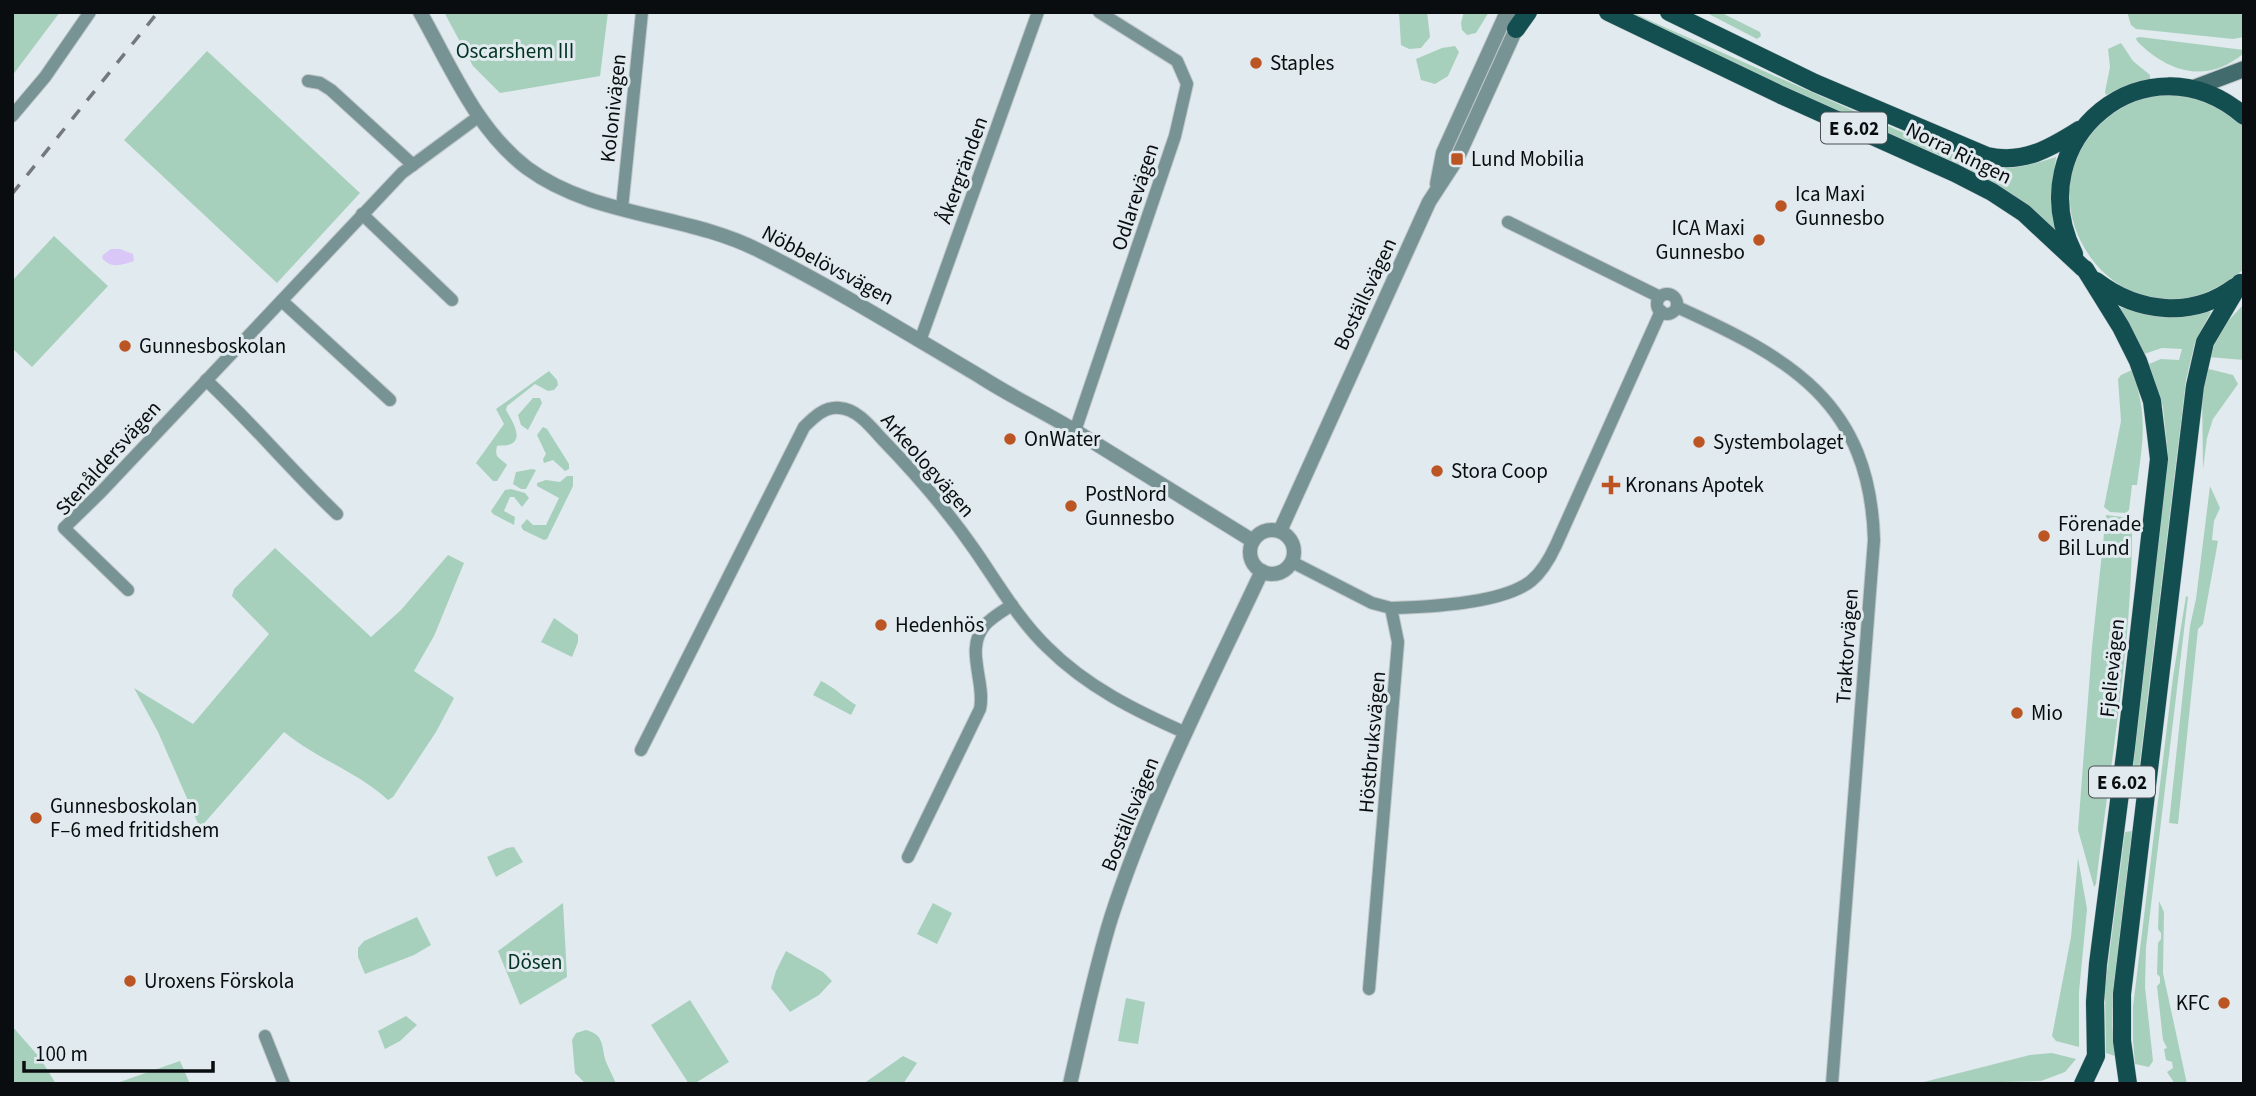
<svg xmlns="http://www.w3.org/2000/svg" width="2256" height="1096" font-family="'Source Sans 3',sans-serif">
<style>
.green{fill:#a7d0bc}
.water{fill:#d8c7f7}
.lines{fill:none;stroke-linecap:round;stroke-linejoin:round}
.minor-casing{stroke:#bfc7ca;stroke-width:14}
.tertiary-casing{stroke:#bfc7ca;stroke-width:16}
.secondary-casing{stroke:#bfc7ca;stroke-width:18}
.primary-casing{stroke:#bfc7ca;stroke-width:19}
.minor{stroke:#789394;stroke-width:12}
.tertiary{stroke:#789394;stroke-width:14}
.secondary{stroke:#416b6c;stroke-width:16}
.primary{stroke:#134e50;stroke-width:18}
.rail{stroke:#73797c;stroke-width:3.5;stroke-dasharray:12 12;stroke-linecap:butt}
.poi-dot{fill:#bb5624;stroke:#e1eaee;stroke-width:2.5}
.labels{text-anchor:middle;stroke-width:6;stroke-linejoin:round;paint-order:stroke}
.shield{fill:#e1eaee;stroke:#4a4f52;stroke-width:2}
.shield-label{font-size:19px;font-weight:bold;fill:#0a0d0f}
.park-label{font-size:21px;fill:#023322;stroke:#e1eaee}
.poi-label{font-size:21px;fill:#0a0d0f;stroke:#e1eaee;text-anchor:start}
.street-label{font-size:21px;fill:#0a0d0f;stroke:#e1eaee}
</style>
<rect width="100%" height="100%" fill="#e1eaee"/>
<g class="green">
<path d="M12 12H60L12 76Z"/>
<path d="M444 12H608L600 76 500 93 473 66Z"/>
<path d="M1399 12H1427L1430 37 1421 48 1409 49 1401 45Z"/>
<path d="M1464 12H1489L1476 33 1467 35 1462 30 1461 23Z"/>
<path d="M1625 12H1632L1653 22 1974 164C2007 172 2024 167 2056 157L2052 193 2056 227 2053 229C1996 171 1912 145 1838 112 1766 80 1696 46 1625 12Z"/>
<path d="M1705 12H1720L1760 32 1761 36 1757 39Z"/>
<path d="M2127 12H2244V37L2233 39 2136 29 2131 25Z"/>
<path d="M2140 37 2244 50V53C2207 85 2167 72 2137 41L2136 38Z"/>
<path d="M2121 43 2133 61 2150 75V79L2121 88 2106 95 2105 92 2110 67 2108 49Z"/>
<path d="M1455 46 1459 52 1448 76 1435 84 1421 80 1416 59 1442 48Z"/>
<path d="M207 51 360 193 277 283 124 140Z"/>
<path d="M2169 94C2200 96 2219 106 2244 125V269C2117 377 1989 171 2133 102 2143 97 2157 96 2169 94Z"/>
<path d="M54 236 108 286 32 367 12 348V281Z"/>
<path d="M2244 304V360L2208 357 2226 323Z"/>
<path d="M2120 307C2156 316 2171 320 2209 311L2211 312 2195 342 2186 380 2137 786H2131L2168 455 2163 407 2149 364 2161 359 2179 360 2182 349 2162 348 2144 354 2119 309Z"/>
<path d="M2205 368 2233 375 2238 384 2213 419 2207 438 2203 469 2202 392Z"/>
<path d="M2132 370C2148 415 2143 440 2137 485H2132L2129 510 2126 513 2110 512 2104 507 2121 421 2118 379 2121 375Z"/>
<path d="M549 371 557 380 558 385 554 390 548 391 535 384 507 406 506 410C511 419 526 441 508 445 504 446 500 445 497 446 494 459 500 457 507 465L497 481H493L476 463 504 424 496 409Z"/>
<path d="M533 398H540L542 403 528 430 521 425 518 415Z"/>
<path d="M543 427 547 429 569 464V469L565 471 553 460 544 463 543 459 546 454 537 435Z"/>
<path d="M532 469 536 470 526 489H521L513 484 516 472Z"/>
<path d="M567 476H573V486L547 539 544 540 523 530 521 526 527 519 533 525H546L559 498 537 486V483L546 480 560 482Z"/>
<path d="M2210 486 2220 508 2214 521 2212 540 2218 541 2203 624 2198 629 2178 824 2169 823 2190 626 2196 599Z"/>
<path d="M511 489 525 493 529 498 522 507 514 497H510L504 511 515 517 514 525 493 514 491 511 505 490Z"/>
<path d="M2106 515 2123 517 2132 521C2133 642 2110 763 2096 884L2094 887 2078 830 2092 647Z"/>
<path d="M275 548 371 637 401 610 448 555 464 563 434 636 414 671 454 698 436 732 393 797 388 800C355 770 318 760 284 732L200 828 158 732 134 688 193 724 269 634 232 596 234 589Z"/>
<path d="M2186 596 2188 597 2146 947 2145 987 2153 1061 2149 1067 2135 1064 2133 1040V1007L2173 677Z"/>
<path d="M554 618 578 635V642L572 657 541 642Z"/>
<path d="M821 681C834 687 843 697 856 705L851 715 813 695Z"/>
<path d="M2132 831 2113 991 2112 1024 2115 1056 2106 1053 2105 988 2125 832Z"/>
<path d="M514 847 523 862 496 877 487 857 507 848Z"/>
<path d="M2078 858 2087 909 2079 992V1047L2056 1041 2052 1036 2071 937Z"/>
<path d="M2159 901 2164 912 2163 973 2187 1084H2175L2167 1072 2173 1068 2172 1062 2166 1060 2164 1049 2167 1048 2163 1040 2157 986 2160 983V977L2157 974 2158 943 2161 939V933L2158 929Z"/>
<path d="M563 903 567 977 520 1005 498 951Z"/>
<path d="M933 903 952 913 937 944 917 934Z"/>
<path d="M417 917 431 945 414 955 365 974 358 957V948L364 941Z"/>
<path d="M786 951 823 972 832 981 819 995 790 1012 771 988 776 971Z"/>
<path d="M1126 998 1145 1002 1138 1044 1118 1041Z"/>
<path d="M690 1000 729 1062 694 1084H689L651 1025Z"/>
<path d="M406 1016 417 1025 400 1041 385 1049 378 1031Z"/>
<path d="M12 1026 40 1058 56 1084H12Z"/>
<path d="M586 1030C605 1035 601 1046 606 1062 609 1069 613 1076 616 1084H586L575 1073 572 1040 576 1033Z"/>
<path d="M2052 1053 2076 1059 2065 1072 2041 1081 1916 1084 2030 1055Z"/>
<path d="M903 1056 917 1063 903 1084H863Z"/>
<path d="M180 1061 190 1084H114Z"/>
</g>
<path class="water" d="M111 249H120L133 254 134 261C123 265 110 269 102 258L103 255Z"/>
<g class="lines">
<g class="minor-casing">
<g id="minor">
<path d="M308 81 320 83 331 90 413 165"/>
<path d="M12 116 45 77 90 12"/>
<path d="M622 208 642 12"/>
<path d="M362 214 452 300"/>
<path d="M1508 222 1660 297"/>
<circle cx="1667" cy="304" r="10"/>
<path d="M282 301 390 400"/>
<path d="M1677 307C1790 358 1870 402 1874 540L1832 1084"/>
<path d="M920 341 1038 12"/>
<path d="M206 380C252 423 292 471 337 514"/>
<path d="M1075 431 1175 136 1187 84 1177 61 1099 12"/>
<path d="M1292 562 1372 603 1391 608 1398 642 1369 989"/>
<path d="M128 590 64 528 101 492 402 173 478 117"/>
<path d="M1391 608C1428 607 1502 604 1531 581 1542 572 1550 558 1556 545L1661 311"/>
<path d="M641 750 804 427C814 417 825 406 840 408 857 409 871 427 882 439 915 473 947 510 974 549 997 582 1018 619 1047 647 1087 687 1136 711 1186 733"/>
<path d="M908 857 980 709C986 682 964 649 985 625 992 617 1003 611 1012 605"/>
<path d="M265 1036 284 1084"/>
</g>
</g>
<g class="tertiary-casing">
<g id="tertiary">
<path d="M420 12C451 67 476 129 527 168 595 218 686 213 760 251 836 289 908 334 981 377 1012 397 1046 413 1077 432 1136 468 1194 505 1253 541"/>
<path d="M1437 184 1443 153 1507 12"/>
<circle cx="1272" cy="552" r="22"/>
<path d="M1280 531 1429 202 1457 159 1516 29 1517 19"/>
<path d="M1070 1084C1083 1028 1094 973 1111 918 1149 800 1209 684 1262 571"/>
</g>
</g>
<g class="secondary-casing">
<path id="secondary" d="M2191 89 2244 69"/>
</g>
<g class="primary-casing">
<g id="primary">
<path d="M1608 12 1781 95 1955 173 1992 192 2024 213 2083 268"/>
<path d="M1669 12 1815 83 1987 156C2023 164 2049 149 2079 130"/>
<path d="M1516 29 1528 12"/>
<path d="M2074 254C2017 139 2147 33 2244 116"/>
<path d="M2096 281C2138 313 2192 319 2235 287"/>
<path d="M2083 1084 2096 1056 2095 1002 2098 964 2126 747 2159 459 2152 401 2138 361 2121 327 2085 269"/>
<path d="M2128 1084 2122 1041V994L2195 386 2205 342 2240 283"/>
</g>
</g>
<use href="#minor" class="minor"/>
<use href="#tertiary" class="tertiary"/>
<use href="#secondary" class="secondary"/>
<use href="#primary" class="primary"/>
<path class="rail" d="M12 194 158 12"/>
</g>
<g class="poi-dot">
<circle cx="1256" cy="63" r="7"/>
<rect x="1450" y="152" width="14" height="14" rx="3.5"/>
<circle cx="1781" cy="206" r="7"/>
<circle cx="1759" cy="240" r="7"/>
<circle cx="125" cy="346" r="7"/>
<circle cx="1010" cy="439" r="7"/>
<circle cx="1699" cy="442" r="7"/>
<circle cx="1437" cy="471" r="7"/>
<path d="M1607.5 474.5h7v7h7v7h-7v7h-7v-7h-7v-7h7z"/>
<circle cx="1071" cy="506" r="7"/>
<circle cx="2044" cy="536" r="7"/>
<circle cx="881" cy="625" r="7"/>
<circle cx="2017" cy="713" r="7"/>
<circle cx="36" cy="818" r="7"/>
<circle cx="130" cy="981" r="7"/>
<circle cx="2224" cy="1003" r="7"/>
</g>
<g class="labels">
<g class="shield">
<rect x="1821" y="112.5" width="66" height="31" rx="5"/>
<rect x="2089" y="766.5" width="66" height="31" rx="5"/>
</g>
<g class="shield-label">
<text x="1854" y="135">E 6.02</text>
<text x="2122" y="789">E 6.02</text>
</g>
<g class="park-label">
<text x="515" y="58">Oscarshem III</text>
<text x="535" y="969">Dösen</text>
</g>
<g class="poi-label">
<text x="1270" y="70">Staples</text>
<text x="1471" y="166">Lund Mobilia</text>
<text x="1795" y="201">Ica Maxi<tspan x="1795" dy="24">Gunnesbo</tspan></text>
<text x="1745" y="235" text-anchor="end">ICA Maxi<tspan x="1745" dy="24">Gunnesbo</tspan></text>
<text x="139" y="353">Gunnesboskolan</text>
<text x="1024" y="446">OnWater</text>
<text x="1713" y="449">Systembolaget</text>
<text x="1451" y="478">Stora Coop</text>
<text x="1625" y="492">Kronans Apotek</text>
<text x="1085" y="501">PostNord<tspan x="1085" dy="24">Gunnesbo</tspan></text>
<text x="2058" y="531">Förenade<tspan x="2058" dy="24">Bil Lund</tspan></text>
<text x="895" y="632">Hedenhös</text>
<text x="2031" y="720">Mio</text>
<text x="50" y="813">Gunnesboskolan<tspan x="50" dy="24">F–6 med fritidshem</tspan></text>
<text x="144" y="988">Uroxens Förskola</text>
<text x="2210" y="1010" text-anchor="end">KFC</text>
</g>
<g class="street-label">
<text transform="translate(613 108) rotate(-84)" y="7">Kolonivägen</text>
<text transform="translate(1959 153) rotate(26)" y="7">Norra Ringen</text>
<text transform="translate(962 170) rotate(-70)" y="7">Åkergränden</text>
<text transform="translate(1135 197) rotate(-72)" y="7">Odlarevägen</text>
<text transform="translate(828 265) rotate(28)" y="7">Nöbbelövsvägen</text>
<text transform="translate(1365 294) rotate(-65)" y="7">Boställsvägen</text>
<text transform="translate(108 458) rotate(-48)" y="7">Stenåldersvägen</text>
<text transform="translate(928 465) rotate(49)" y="7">Arkeologvägen</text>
<text transform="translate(1847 646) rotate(-86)" y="7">Traktorvägen</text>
<text transform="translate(2112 668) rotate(-84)" y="7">Fjelievägen</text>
<text transform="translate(1372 742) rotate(-85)" y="7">Höstbruksvägen</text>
<text transform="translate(1130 814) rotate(-68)" y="7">Boställsvägen</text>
</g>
</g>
<rect width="2256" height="1096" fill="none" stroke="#0a0d0f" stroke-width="28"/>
<path d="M24 1061v10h189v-10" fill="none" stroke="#0a0d0f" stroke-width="3.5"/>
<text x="35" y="1061" font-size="21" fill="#0a0d0f" stroke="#e1eaee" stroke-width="5" paint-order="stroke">100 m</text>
</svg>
